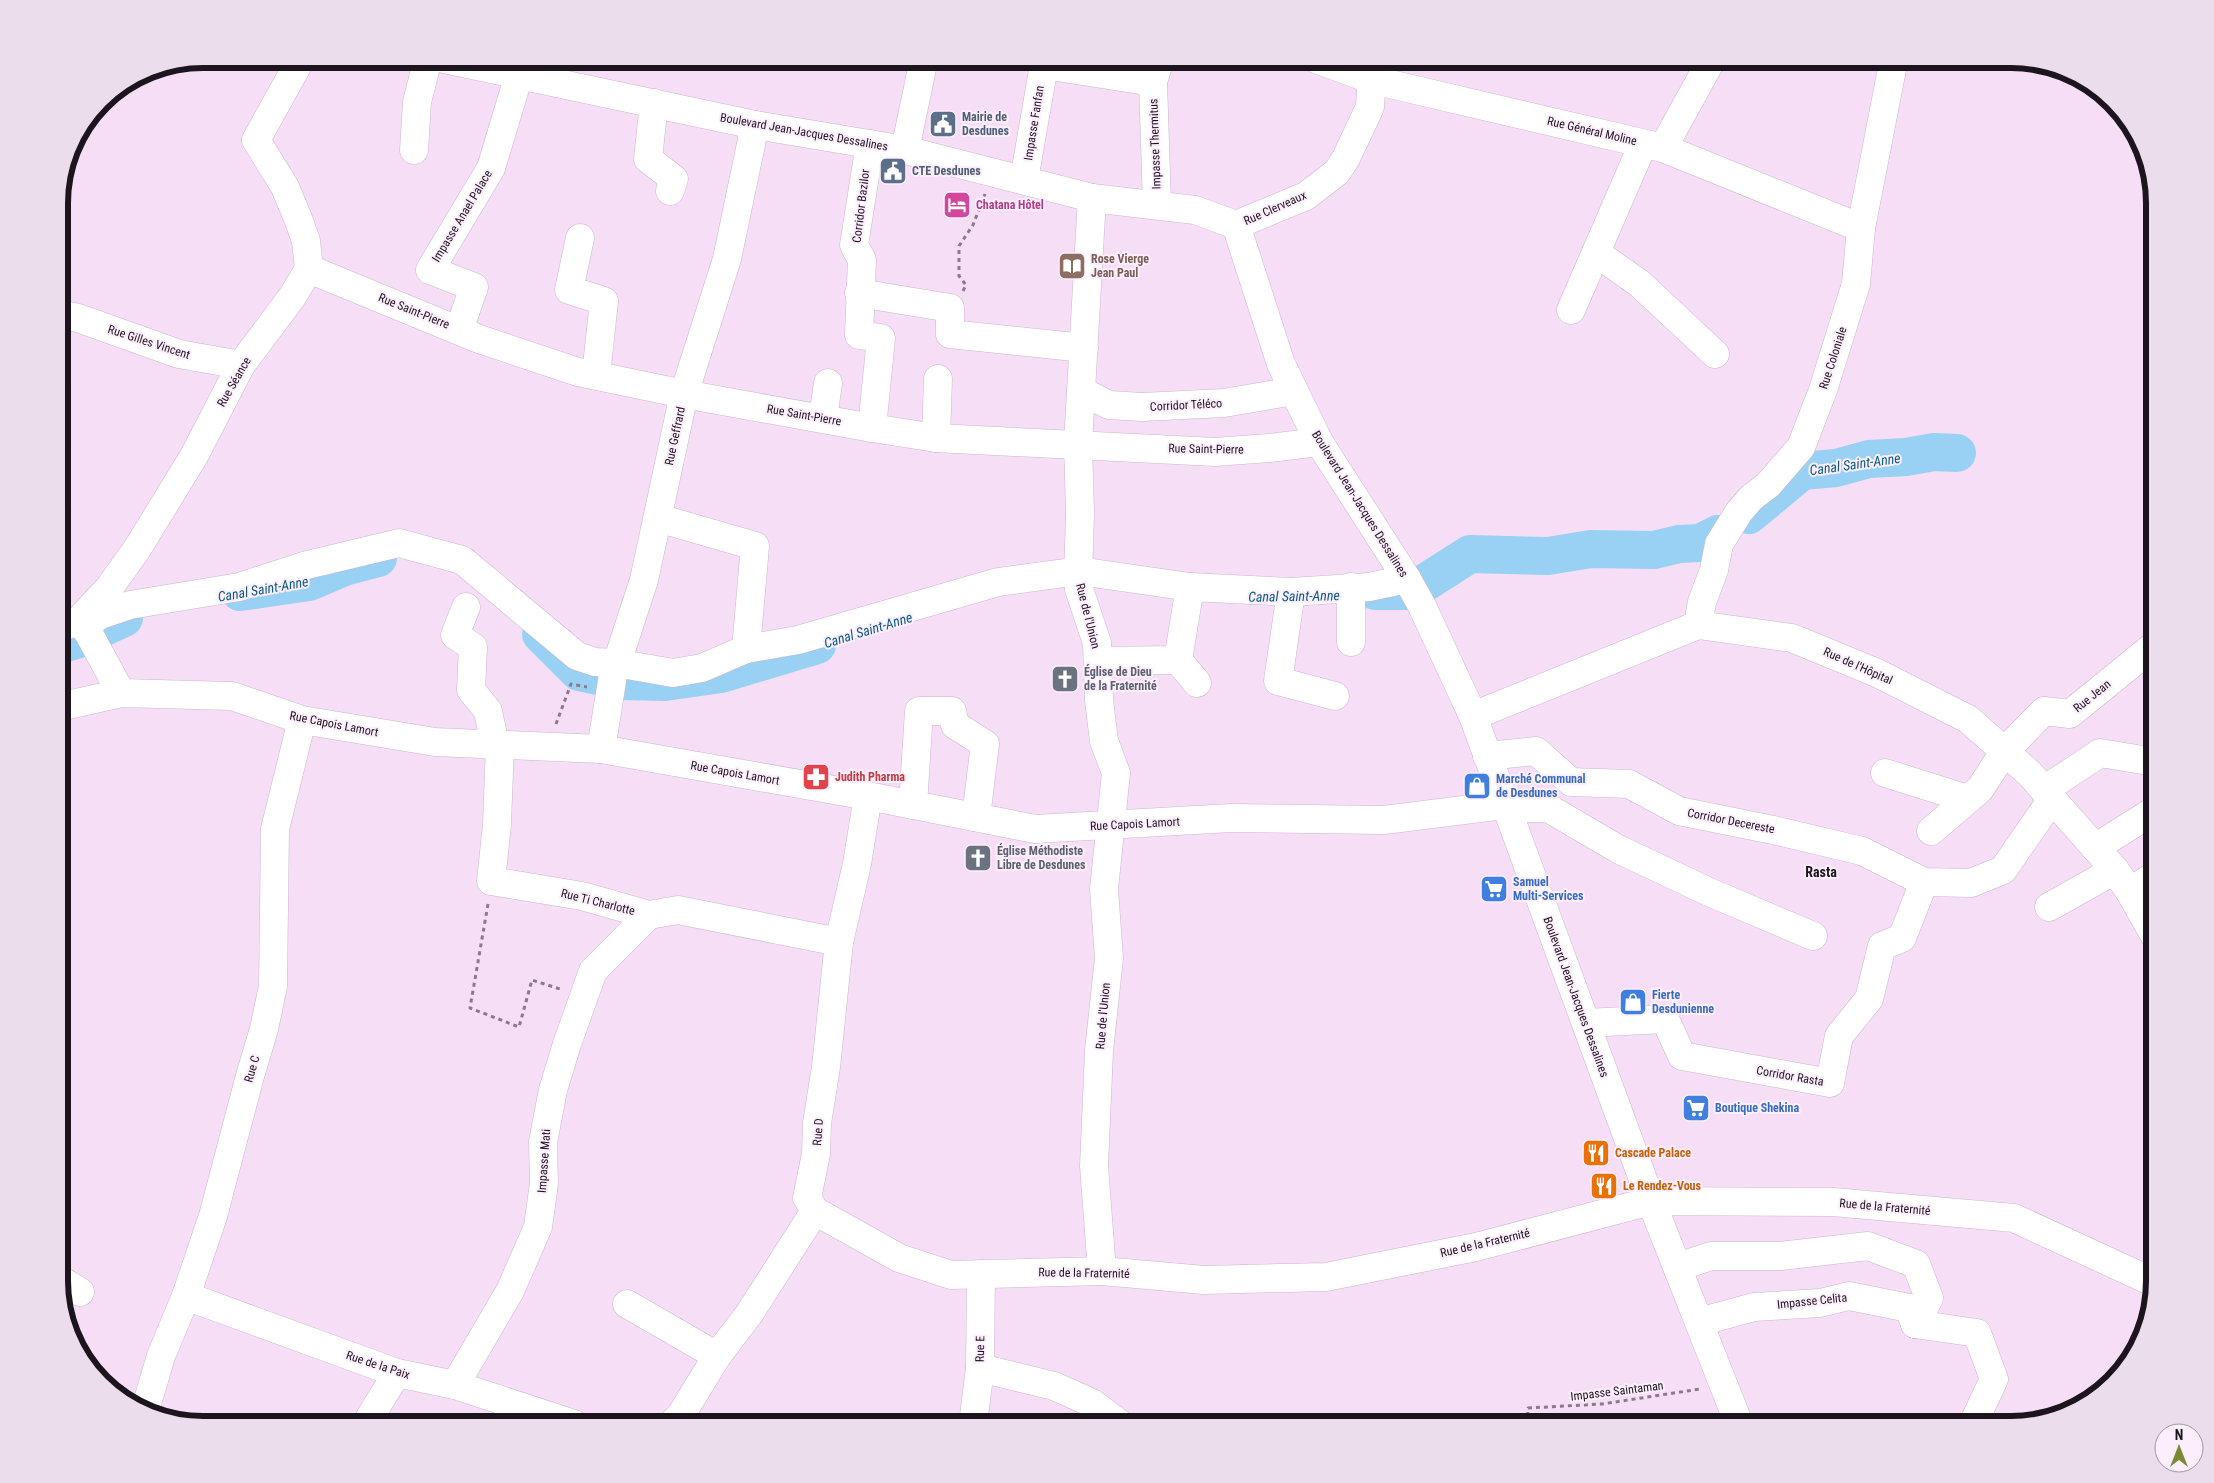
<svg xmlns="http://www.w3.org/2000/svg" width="2214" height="1483" font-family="'Roboto Condensed',sans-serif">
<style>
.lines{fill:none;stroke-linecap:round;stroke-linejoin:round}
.river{stroke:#99d1f5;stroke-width:38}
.minor-casing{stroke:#ccb5cd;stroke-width:29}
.path{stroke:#8a7a8a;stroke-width:3;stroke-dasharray:4 4;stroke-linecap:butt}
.minor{stroke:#fff;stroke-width:28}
.labels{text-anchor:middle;stroke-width:4;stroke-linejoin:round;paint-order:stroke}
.service-label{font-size:12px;font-weight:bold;fill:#4e5e75;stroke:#fdeefd;text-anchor:start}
.street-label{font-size:12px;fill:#1d151d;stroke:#fdeefd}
.hotel-label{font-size:12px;font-weight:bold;fill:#b23c85;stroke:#fdeefd;text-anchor:start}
.education-label{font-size:12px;font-weight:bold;fill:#785e54;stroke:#fdeefd;text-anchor:start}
.worship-label{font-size:12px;font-weight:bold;fill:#5b616d;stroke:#fdeefd;text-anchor:start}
.health-label{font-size:12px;font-weight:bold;fill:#be3a42;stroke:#fdeefd;text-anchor:start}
.shop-label{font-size:12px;font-weight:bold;fill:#366cbe;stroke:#fdeefd;text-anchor:start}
.food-label{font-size:12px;font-weight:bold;fill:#c56008;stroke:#fdeefd;text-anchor:start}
.water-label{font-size:14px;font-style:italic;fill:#075a82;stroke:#fdeefd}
.neighbourhood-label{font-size:14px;font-weight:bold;fill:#1d151d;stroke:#fdeefd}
.rim{fill:none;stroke:#1d151d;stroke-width:6}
</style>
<rect width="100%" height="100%" fill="#f6def6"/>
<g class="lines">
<g class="river">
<path d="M1749 515 1802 471 1836 468 1869 459 1906 457 1934 452 1957 453"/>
<path d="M1375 591H1412L1470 554 1548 556 1591 549 1654 550 1679 544 1700 543 1718 534"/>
<path d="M240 592 309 582 347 566 378 558"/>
<path d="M541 634 579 672 621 681 665 682 721 674 817 645"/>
<path d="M59 645 76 640 124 618"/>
</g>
<g class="minor-casing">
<g id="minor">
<path d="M444 59 755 125 905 150 1092 198 1195 210 1236 225"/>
<path d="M1316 59 1373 80 1663 148 1861 228"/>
<path d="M1153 82 1157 205"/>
<path d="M654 103 648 159 674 179 670 191"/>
<path d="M870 144 854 245 862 260 859 335 881 338 872 428"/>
<path d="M1663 148 1712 59"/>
<path d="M414 150 417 102 428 59"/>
<path d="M905 150 924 59"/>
<path d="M1024 180 1044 65 1153 82 1160 59"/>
<path d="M1092 198 1078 444 1080 513 1078 577 1079 589 1097 643 1099 700 1104 741 1116 773 1104 889 1109 958 1099 1051 1094 1166 1102 1271"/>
<path d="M1236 225 1281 364 1319 442 1407 579 1422 606 1473 716 1651 1201 1739 1424"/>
<path d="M1236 225 1306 196 1337 172 1346 158 1370 107 1373 59"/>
<path d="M580 238 569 290 604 301 596 375"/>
<path d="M1596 253 1639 283 1715 354"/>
<path d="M309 269 479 339 578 372 684 394 872 428 936 438 1215 452 1269 448 1319 442"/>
<path d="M859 293 950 308V334L1084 348"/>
<path d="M1571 310 1643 144"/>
<path d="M59 314 78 318 179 354 241 365"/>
<path d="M459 330 474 287 430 270 491 168 519 75"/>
<path d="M1081 391 1109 405 1142 407 1224 403 1294 391"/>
<path d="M823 418 828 383"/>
<path d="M936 438 938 379"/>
<path d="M658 518 755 546 746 649"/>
<path d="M1291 592 1278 681 1335 696"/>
<path d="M466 607 455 635 473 647 471 690 488 711 495 745"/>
<path d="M78 621 88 632 121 693"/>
<path d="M1698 625 1702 602 1714 570 1719 544 1739 512 1751 498 1768 485 1801 447 1823 390 1856 284 1861 228 1894 59"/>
<path d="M83 627 100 615 130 605 239 587 307 565 399 543 462 560 577 656 595 662 616 663 673 673 702 668 746 649 798 640 998 582 1079 571 1190 587 1291 592 1369 587 1407 579"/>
<path d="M59 628 78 621 109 588 137 549 194 456 241 365 292 297 309 269 306 241 299 221 285 187 256 140 301 59"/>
<path d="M1351 642V587"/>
<path d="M1178 660 1197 683"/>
<path d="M1098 661 1178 660 1190 587"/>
<path d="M59 707 121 693 232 696 302 720 435 742 601 749 868 796 1035 829 1231 818 1384 820 1504 805 1526 808H1548L1618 849 1709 892 1813 936"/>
<path d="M1473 716 1698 625 1792 638 1877 673 1968 719 2030 774 2115 870 2130 892 2155 936"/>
<path d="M500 745 497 824 491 881 582 896 649 915 678 910 839 942"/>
<path d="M601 749 613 675 644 580 684 394 727 259 755 125"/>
<path d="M1487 756 1536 751 1571 782 1629 784 1679 811 1773 830 1862 851 1924 882 1971 883 2003 870 2052 799"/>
<path d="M1885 773 1968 799"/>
<path d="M2044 790 2100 753 2155 762"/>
<path d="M913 805 919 711H952L955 725 985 744 976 817"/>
<path d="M1931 831 1980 789 2004 752 2044 711 2070 714 2151 648 2155 651"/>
<path d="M2095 848 2155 810"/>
<path d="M2130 892 2155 875"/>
<path d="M2049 907 2115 870"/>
<path d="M1586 1023 1665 1019 1682 1056 1830 1083 1839 1036 1869 999 1882 946 1902 938 1924 882"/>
<path d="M815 1211 899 1258 951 1275 1102 1271 1204 1280 1326 1277 1476 1247 1651 1201 1833 1202 2014 1218 2155 1283"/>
<path d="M1678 1267 1711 1256H1780L1868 1246 1916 1264 1929 1298 1915 1324"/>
<path d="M59 1279 80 1292"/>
<path d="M186 1296 397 1373 455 1385 574 1424"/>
<path d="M627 1304 717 1356"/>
<path d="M1699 1322 1754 1307 1820 1303 1849 1296 1909 1308 1915 1324"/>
<path d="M1915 1324 1977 1333 1994 1379 1973 1424"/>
<path d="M980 1368 1054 1386 1092 1403 1120 1424"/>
<path d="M455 1385 510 1291 538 1227 544 1183 543 1142 553 1090 567 1044 593 971 649 915"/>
<path d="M146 1407 161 1356 186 1296 213 1216 250 1076 264 1029 273 986 275 829 302 720"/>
<path d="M368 1424 370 1417 397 1373"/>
<path d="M672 1424 681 1415 717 1356 749 1314 815 1211 807 1198 816 1154 817 1123 826 1067 839 942 857 864 868 796"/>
<path d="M973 1424 980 1368 981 1274"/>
</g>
</g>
<g class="path">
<path d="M963 291 966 285 959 276V246L973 225 985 194"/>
<path d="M556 724 571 684 587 687"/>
<path d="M488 904 470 1008 519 1027 532 980 563 990"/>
<path d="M1527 1424 1528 1408 1602 1404 1700 1389"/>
</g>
<use href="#minor" class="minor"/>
</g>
<defs>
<g id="civic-square" transform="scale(1.4375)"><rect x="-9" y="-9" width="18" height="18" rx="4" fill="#5c6f8a" stroke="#fdeefd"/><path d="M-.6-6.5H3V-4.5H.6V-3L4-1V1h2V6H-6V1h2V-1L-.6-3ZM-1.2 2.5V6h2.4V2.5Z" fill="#fff"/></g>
<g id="hotel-square" transform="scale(1.4375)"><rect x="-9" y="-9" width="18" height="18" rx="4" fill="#d1479c" stroke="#fdeefd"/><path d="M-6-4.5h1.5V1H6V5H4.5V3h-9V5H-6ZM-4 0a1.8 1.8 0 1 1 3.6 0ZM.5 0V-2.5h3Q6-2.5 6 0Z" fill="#fff"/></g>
<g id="library-square" transform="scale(1.4375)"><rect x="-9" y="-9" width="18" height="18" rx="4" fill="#8d6e63" stroke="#fdeefd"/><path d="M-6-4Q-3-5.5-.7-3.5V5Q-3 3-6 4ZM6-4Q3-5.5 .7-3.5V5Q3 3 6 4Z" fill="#fff"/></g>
<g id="church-square" transform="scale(1.4375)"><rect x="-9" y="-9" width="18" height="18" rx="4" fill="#6b7280" stroke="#fdeefd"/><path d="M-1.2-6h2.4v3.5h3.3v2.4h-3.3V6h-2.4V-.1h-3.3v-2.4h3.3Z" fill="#fff"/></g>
<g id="pharmacy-square" transform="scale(1.4375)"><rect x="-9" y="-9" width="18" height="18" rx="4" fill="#e0444e" stroke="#fdeefd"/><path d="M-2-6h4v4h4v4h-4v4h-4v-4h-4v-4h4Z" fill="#fff"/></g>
<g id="shop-square" transform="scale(1.4375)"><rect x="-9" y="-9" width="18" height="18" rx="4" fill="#3f7fe0" stroke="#fdeefd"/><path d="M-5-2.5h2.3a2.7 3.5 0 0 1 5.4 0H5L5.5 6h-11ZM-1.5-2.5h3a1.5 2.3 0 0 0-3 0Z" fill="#fff"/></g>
<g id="supermarket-square" transform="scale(1.4375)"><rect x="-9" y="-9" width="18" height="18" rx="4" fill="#3f7fe0" stroke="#fdeefd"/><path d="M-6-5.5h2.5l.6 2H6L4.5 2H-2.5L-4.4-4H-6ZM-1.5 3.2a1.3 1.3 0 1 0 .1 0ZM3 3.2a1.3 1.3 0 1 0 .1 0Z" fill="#fff"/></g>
<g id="restaurant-square" transform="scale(1.4375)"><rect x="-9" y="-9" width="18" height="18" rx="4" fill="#e8710a" stroke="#fdeefd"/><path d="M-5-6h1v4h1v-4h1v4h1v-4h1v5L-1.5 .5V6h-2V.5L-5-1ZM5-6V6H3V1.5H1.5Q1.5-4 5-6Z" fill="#fff"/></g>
</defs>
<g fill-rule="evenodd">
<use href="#civic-square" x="943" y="124"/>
<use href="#civic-square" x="893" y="171"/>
<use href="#hotel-square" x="957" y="205"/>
<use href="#library-square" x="1072" y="266"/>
<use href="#church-square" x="1065" y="679"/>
<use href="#pharmacy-square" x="816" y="777"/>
<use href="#shop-square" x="1477" y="786"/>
<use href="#church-square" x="978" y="858"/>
<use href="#supermarket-square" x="1494" y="889"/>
<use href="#shop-square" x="1633" y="1002"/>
<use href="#supermarket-square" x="1696" y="1108"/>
<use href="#restaurant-square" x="1596" y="1153"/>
<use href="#restaurant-square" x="1604" y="1186"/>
</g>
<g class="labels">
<g class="service-label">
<text x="962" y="121">Mairie de<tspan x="962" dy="14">Desdunes</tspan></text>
<text x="912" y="175">CTE Desdunes</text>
</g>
<g class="street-label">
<text transform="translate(1034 123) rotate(-81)" y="4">Impasse Fanfan</text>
<text transform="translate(1592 131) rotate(13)" y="4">Rue Général Moline</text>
<text transform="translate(804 132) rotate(10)" y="4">Boulevard Jean-Jacques Dessalines</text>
<text transform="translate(1155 144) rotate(-92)" y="4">Impasse Thermitus</text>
<text transform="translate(861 206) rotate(-83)" y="4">Corridor Bazilor</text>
<text transform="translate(1275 208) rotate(-24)" y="4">Rue Clerveaux</text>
<text transform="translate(462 216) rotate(-59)" y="4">Impasse Anael Palace</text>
<text transform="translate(414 311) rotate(22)" y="4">Rue Saint-Pierre</text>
<text transform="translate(149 342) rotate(18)" y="4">Rue Gilles Vincent</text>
<text transform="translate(1833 358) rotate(-72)" y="4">Rue Coloniale</text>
<text transform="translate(234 382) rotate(-60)" y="4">Rue Séance</text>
<text transform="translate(1186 405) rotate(-3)" y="4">Corridor Téléco</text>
<text transform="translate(804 415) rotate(10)" y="4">Rue Saint-Pierre</text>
<text transform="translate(675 436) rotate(-78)" y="4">Rue Geffrard</text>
<text transform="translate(1206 449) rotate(1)" y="4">Rue Saint-Pierre</text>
<text transform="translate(1360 504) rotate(58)" y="4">Boulevard Jean-Jacques Dessalines</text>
<text transform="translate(1088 616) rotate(76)" y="4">Rue de l'Union</text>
<text transform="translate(1858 666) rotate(24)" y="4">Rue de l'Hôpital</text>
<text transform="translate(2092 696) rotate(-39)" y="4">Rue Jean</text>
<text transform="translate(334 724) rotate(11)" y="4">Rue Capois Lamort</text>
<text transform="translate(735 773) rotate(10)" y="4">Rue Capois Lamort</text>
<text transform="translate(1731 821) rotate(11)" y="4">Corridor Decereste</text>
<text transform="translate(1135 824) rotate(-3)" y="4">Rue Capois Lamort</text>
<text transform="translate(598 902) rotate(14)" y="4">Rue Ti Charlotte</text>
<text transform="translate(1576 997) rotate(70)" y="4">Boulevard Jean-Jacques Dessalines</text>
<text transform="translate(1103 1016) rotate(-85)" y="4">Rue de l'Union</text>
<text transform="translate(252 1069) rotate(-74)" y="4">Rue C</text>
<text transform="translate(1790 1076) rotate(10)" y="4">Corridor Rasta</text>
<text transform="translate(818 1132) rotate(-86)" y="4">Rue D</text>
<text transform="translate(544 1161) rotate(-86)" y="4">Impasse Mati</text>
<text transform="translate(1885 1207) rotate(5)" y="4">Rue de la Fraternité</text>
<text transform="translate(1485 1243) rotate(-13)" y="4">Rue de la Fraternité</text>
<text transform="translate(1084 1273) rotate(1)" y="4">Rue de la Fraternité</text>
<text transform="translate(1812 1301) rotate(-6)" y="4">Impasse Celita</text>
<text transform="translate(980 1349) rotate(-89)" y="4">Rue E</text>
<text transform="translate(378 1365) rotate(18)" y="4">Rue de la Paix</text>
<text transform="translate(1617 1391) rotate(-7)" y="4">Impasse Saintaman</text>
</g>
<g class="hotel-label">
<text x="976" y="209">Chatana Hôtel</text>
</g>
<g class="education-label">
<text x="1091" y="263">Rose Vierge<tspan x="1091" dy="14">Jean Paul</tspan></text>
</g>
<g class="worship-label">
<text x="1084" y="676">Église de Dieu<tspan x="1084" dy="14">de la Fraternité</tspan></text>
<text x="997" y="855">Église Méthodiste<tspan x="997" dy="14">Libre de Desdunes</tspan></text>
</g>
<g class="health-label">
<text x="835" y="781">Judith Pharma</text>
</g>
<g class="shop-label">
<text x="1496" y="783">Marché Communal<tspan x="1496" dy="14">de Desdunes</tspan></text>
<text x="1513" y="886">Samuel<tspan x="1513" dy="14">Multi-Services</tspan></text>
<text x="1652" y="999">Fierte<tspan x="1652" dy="14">Desdunienne</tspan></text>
<text x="1715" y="1112">Boutique Shekina</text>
</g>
<g class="food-label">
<text x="1615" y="1157">Cascade Palace</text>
<text x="1623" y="1190">Le Rendez-Vous</text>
</g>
<g class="water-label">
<text transform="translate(1855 464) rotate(-8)" y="5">Canal Saint-Anne</text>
<text transform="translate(263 589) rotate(-10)" y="5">Canal Saint-Anne</text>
<text transform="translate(1294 596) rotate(-1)" y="5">Canal Saint-Anne</text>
<text transform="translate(868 630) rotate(-17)" y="5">Canal Saint-Anne</text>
</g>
<g class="neighbourhood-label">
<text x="1821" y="877">Rasta</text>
</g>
</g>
<path d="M0 0H2214V1483H0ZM203 68H2011A135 135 0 0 1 2146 203V1281A135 135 0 0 1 2011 1416H203A135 135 0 0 1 68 1281V203A135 135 0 0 1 203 68Z" fill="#ebddeb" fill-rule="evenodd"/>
<path class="rim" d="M203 68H2011A135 135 0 0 1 2146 203V1281A135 135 0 0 1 2011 1416H203A135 135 0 0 1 68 1281V203A135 135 0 0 1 203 68Z"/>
<g transform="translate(2179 1448)"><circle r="24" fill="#fdeefd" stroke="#a397a3"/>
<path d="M0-4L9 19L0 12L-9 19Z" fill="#7d8835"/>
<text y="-8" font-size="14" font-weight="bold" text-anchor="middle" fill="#1d151d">N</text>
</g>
</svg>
